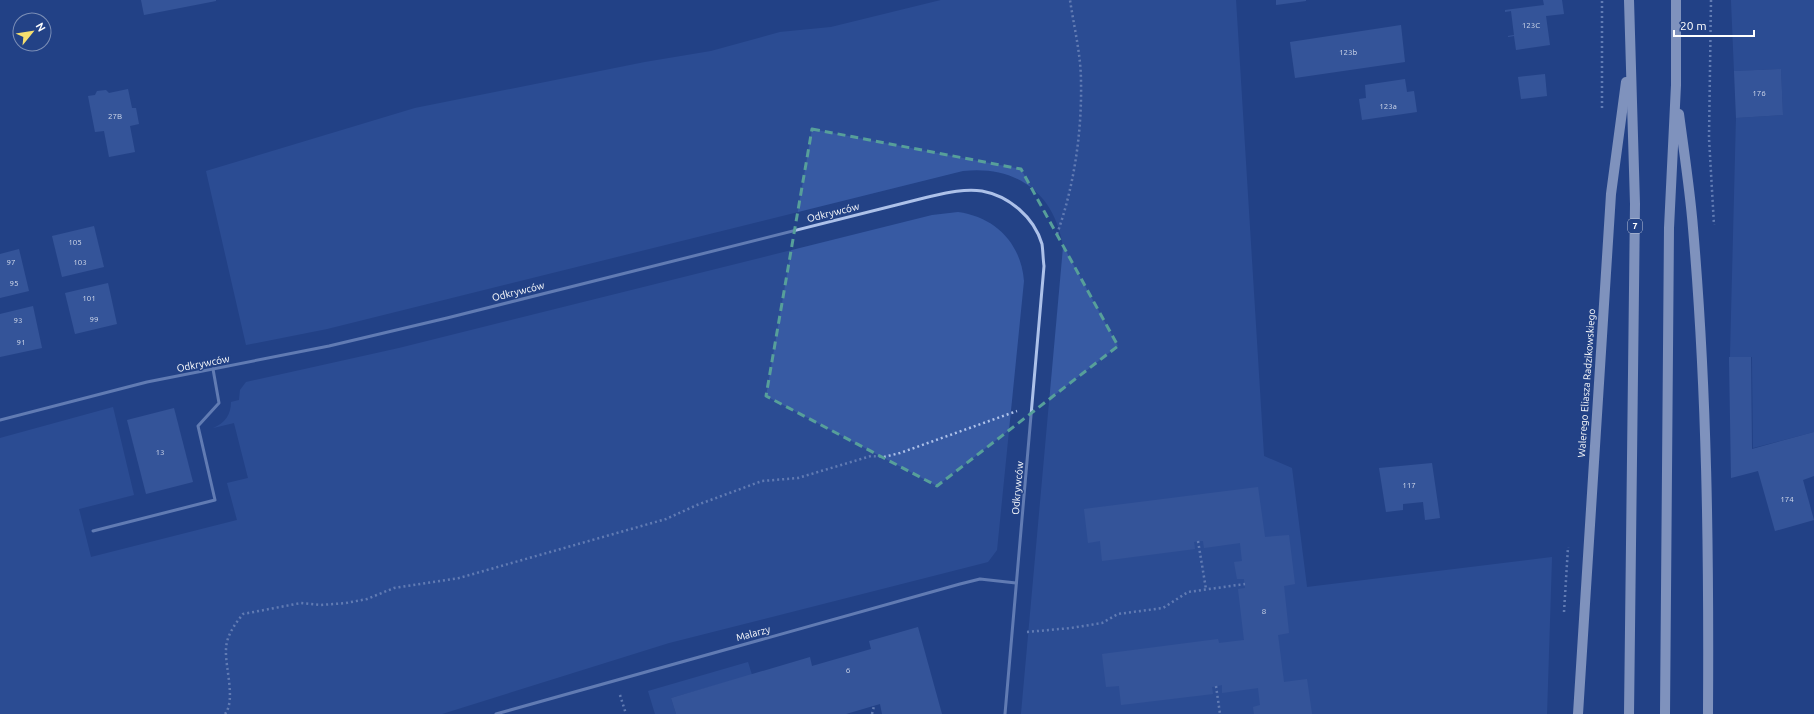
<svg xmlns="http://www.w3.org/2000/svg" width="1814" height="714" font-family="Ubuntu,sans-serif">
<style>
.green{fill:#375aa3}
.building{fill:#4b6baf}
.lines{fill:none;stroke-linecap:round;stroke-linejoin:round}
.path{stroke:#adc1e9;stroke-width:2.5;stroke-dasharray:2 3;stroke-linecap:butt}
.lane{stroke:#adc1e9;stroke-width:3}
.primary{stroke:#f0f4fe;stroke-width:10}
.marked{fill:none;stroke:#579f9a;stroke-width:3;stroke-dasharray:8 5;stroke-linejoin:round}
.labels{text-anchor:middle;stroke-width:3;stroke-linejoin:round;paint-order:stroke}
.number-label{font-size:8px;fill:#d2daeb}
.shield{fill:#234286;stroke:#bdc6db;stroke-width:1}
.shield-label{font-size:9px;font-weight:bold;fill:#fff}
.street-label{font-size:10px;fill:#fff;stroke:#234286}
</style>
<rect width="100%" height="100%" fill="#234286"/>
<g class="green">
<path d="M941 0H1236L1264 456 1292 468 1307 587 1552 557 1547 714H1021L1063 247C1055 193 1016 165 963 171L327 329 246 345 206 171 415 108 645 62 711 51 780 32 831 27Z"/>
<path d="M1731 0H1814V432L1753 448 1752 357H1730L1736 118 1783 115 1781 69 1734 71Z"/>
<path d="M958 212C995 217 1021 243 1024 281L997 550 988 562 669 643 442 714H0V438L113 407 134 495 79 509 91 557 237 520 227 483 248 478 234 423 213 428C225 423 231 415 231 402L239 400 240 390 246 382 399 348 932 215Z"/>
<path d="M748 662 752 675 671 698 676 714H655L648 691Z"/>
</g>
<g class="building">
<path d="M141 0H216V1L144 15Z"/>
<path d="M1276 0H1306V1L1276 5Z"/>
<path d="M1543 0H1562L1564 14 1546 16 1550 45 1516 50 1514 36 1508 37V36L1514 35 1511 11 1505 12V10L1544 5Z"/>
<path d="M1401 25 1405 62 1295 78 1290 42Z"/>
<path d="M1781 69 1783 115 1736 118 1734 71Z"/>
<path d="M1545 74 1547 96 1521 99 1518 77Z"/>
<path d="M1405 79 1407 92 1414 91 1417 112 1362 120 1359 99 1366 98 1365 85Z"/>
<path d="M128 89 132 108H136L139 124 130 126 135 152 109 157 104 131 95 132 88 96 95 95 97 91 106 90 109 93Z"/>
<path d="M94 226 104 267 62 277 52 236Z"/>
<path d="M19 249 29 291 0 298V254Z"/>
<path d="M108 283 117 324 75 334 65 293Z"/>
<path d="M33 306 42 348 0 357V314Z"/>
<path d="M1729 357H1751L1752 449 1814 432V476L1803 480 1814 520 1775 531 1758 471 1731 478Z"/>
<path d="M174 408 193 482 146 494 127 420Z"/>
<path d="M1432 463 1440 518 1425 520 1423 502 1403 504V510L1386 512 1379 468Z"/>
<path d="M1258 487 1265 537 1289 535 1295 584 1284 586 1289 633 1278 635 1284 682 1307 679 1312 714H1254L1253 707 1260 705 1258 688 1222 693V685L1212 687 1213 694 1121 705 1119 686 1106 687 1102 654 1218 639 1219 643 1244 640 1238 589 1245 588 1244 579H1237L1234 562 1242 561 1240 543 1204 548 1203 541H1198L1194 542 1195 549 1102 561 1100 541 1088 543 1084 509Z"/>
<path d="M918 627 942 714H882L880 704 846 714H676L671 698 810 657 812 666 871 649 869 641Z"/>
</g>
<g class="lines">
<g class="path">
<path d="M1711 0 1709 138 1714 225"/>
<path d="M1602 108V0"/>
<path d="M1057 234C1074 187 1082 132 1081 82 1081 55 1074 27 1070 0"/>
<path d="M1198 541 1206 589"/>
<path d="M1564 612 1568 547"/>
<path d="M1027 632 1071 628 1102 623 1118 614 1163 608 1188 592 1245 584"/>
<path d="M1216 686 1220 714"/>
<path d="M620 695 626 714"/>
<path d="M225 714C236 700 225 667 226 650 226 636 235 624 243 614L301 603 321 605 346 603 367 599 394 588 459 578 666 519 697 505 762 481 798 478 871 456 884 457 900 453 1017 411"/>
<path d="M872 714 874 706"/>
</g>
<g class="lane">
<path d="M0 420 147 382 329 346 447 318 924 198C942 194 963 188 982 191 1009 196 1034 217 1042 244 1043 251 1043 259 1044 266L1005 714"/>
<path d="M93 531 215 500 198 426 219 403 213 369"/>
<path d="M496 714 960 584 980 579 1016 583"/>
</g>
<g class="primary">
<path d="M1679 114C1684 152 1690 190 1693 228 1707 390 1709 552 1708 714"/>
<path d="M1578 714 1611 194 1626 82"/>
<path d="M1629 714 1635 204 1629 0"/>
<path d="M1665 714 1669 228 1676 85V0"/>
</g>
</g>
<path d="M0 0H1814V714H0ZM812 129 1021 169 1118 346 937 486 766 396Z" fill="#234286" fill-opacity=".55" fill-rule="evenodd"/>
<path class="marked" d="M812 129 1021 169 1118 346 937 486 766 396Z"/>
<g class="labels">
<g class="number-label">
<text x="1531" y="28">123C</text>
<text x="1348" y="55">123b</text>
<text x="1759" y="96">176</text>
<text x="1388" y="109">123a</text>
<text x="115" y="119">27B</text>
<text x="75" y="245">105</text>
<text x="11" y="265">97</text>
<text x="80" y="265">103</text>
<text x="14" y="286">95</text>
<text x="89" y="301">101</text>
<text x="94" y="322">99</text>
<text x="18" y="323">93</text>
<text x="21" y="345">91</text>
<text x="160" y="455">13</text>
<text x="1409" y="488">117</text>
<text x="1787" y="502">174</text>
<text x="1264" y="614">8</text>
<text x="848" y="673">6</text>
</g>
<rect class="shield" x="1628" y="219" width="14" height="14" rx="3"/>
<g class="shield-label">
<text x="1635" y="229">7</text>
</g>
<g class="street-label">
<text transform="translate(833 212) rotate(-14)" y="4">Odkrywców</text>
<text transform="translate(518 291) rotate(-14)" y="4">Odkrywców</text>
<text transform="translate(203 363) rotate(-11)" y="4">Odkrywców</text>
<text transform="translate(1586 383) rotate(-86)" y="4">Walerego Eliasza Radzikowskiego</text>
<text transform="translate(1017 488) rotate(-85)" y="4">Odkrywców</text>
<text transform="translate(753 633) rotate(-15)" y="4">Malarzy</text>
</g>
</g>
<g transform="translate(32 32) rotate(60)"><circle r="19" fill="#234286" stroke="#7b8eb6"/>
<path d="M0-3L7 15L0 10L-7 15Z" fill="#f5df6f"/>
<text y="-6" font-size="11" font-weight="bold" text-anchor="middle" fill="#ffffff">N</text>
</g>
<path d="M1674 30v6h80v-6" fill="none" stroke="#ffffff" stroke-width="2"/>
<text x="1680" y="30" font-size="12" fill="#ffffff" stroke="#234286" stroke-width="3" paint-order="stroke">20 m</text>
</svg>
